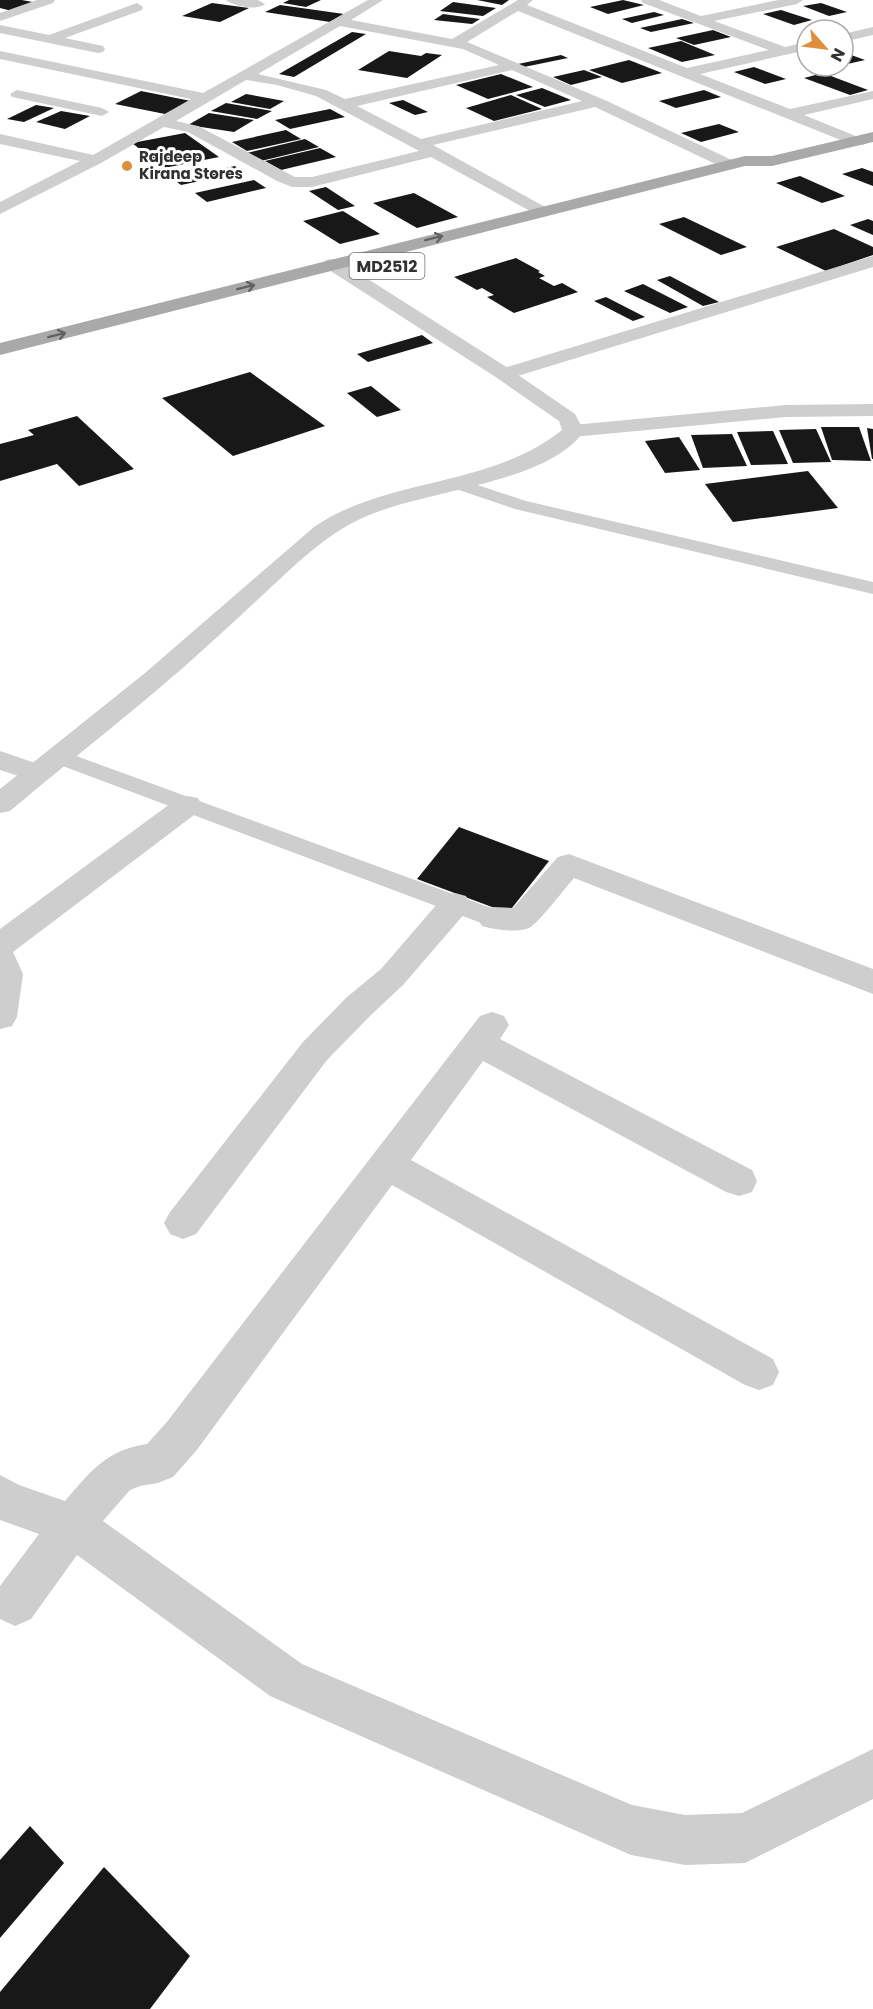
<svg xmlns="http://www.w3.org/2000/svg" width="873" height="2009" font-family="Poppins,sans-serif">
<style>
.building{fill:#181818}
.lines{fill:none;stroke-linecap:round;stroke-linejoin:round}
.service{fill:#cecece;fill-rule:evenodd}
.minor{fill:#cecece;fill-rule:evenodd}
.tertiary{fill:#cecece;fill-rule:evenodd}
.primary{fill:#a9a9a9;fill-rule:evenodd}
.oneway{stroke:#616161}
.poi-dot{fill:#de8f3d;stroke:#fff;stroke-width:2}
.labels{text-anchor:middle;stroke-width:6;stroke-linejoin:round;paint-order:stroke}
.far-poi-label{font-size:15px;font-weight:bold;fill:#313131;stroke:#fff;text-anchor:start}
.shield{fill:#fff;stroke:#6f6f6f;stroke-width:1.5}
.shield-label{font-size:16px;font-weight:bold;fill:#313131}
</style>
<rect width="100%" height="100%" fill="#fff"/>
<g class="building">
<path d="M0 0H22L38 3 16 12 0 8Z"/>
<path d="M289 0H321L306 7 283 3Z"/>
<path d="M477 0H509L502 5Z"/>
<path d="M623 0 644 5 608 14 590 7Z"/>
<path d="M453 2 496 8 483 16 440 11Z"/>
<path d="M212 3 249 8 220 22 182 16Z"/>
<path d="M821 3 847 12 829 16 803 6Z"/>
<path d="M280 5 344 14 330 22 265 12Z"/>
<path d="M781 10 812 20 794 25 763 14Z"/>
<path d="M654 12 664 15 632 23 622 19Z"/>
<path d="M443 14 480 19 472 24 434 20Z"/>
<path d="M682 19 694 23 651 32 640 28Z"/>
<path d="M713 30 731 37 694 45 676 38Z"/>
<path d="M352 32 366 34 294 77 279 74Z"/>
<path d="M681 41 715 55 682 62 648 48Z"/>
<path d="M389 51 421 56 426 53 442 55 407 78 358 70Z"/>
<path d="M843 52 865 60 843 65Z"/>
<path d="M561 55 568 58 524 67 518 64Z"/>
<path d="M629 60 662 73 622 83 589 70Z"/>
<path d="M754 67 786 79 765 84 734 72Z"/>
<path d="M584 70 602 77 571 85 553 77Z"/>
<path d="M823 73 868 90 850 95 804 78Z"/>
<path d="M501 74 533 87 488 99 456 85Z"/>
<path d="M542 88 571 100 545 107 516 95Z"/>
<path d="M704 90 721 97 676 108 659 101Z"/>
<path d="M141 91 191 101 165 114 115 104Z"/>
<path d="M246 94 284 101 270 109 231 102Z"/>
<path d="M511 95 542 109 494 121 466 108Z"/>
<path d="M403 100 428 112 415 115 389 103Z"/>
<path d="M226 103 272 111 257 119 211 111Z"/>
<path d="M36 105 54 108 24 122 7 119Z"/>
<path d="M330 109 345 117 290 129 275 120Z"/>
<path d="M61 111 90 116 65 129 36 122Z"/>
<path d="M209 113 254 120 234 132 188 125Z"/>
<path d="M719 124 739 132 701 142 681 133Z"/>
<path d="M286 130 301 139 247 151 232 142Z"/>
<path d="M185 133 219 157 164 168 132 143Z"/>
<path d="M305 139 319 147 261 161 247 153Z"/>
<path d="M320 148 336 157 281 170 265 161Z"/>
<path d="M235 166 243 172 181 185 173 179Z"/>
<path d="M862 168 873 172V186L842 174Z"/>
<path d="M800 176 845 196 822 203 776 183Z"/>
<path d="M254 180 266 188 207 202 195 193Z"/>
<path d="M326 187 355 206 338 210 309 191Z"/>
<path d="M414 193 458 217 417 228 373 203Z"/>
<path d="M343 211 380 234 340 244 303 221Z"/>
<path d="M684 217 747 247 721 255 659 224Z"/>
<path d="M868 219 873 221V235L850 225Z"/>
<path d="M834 229 873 247V255L826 271 776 247Z"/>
<path d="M516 258 540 271 538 272 545 276 539 278 554 286 562 283 578 292 514 313 487 297 494 295 482 288 477 290 454 277Z"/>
<path d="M670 276 719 302 703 306 657 280Z"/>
<path d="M643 284 688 307 670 313 624 291Z"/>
<path d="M606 297 645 317 633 321 594 301Z"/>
<path d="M422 335 433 343 368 362 357 354Z"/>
<path d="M250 372 325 426 233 456 162 398Z"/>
<path d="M371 386 401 410 377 417 347 393Z"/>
<path d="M77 416 134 469 79 486 57 464 0 481V444L34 435 28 430Z"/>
<path d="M821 427H859L871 461 832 460Z"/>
<path d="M867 428 873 429V459H872Z"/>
<path d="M816 429 831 462 793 463 779 430Z"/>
<path d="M773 431 788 464 751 465 737 432Z"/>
<path d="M732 434 747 466 703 468 691 435Z"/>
<path d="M679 437 700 470 665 473 645 441Z"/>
<path d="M808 471 838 508 733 522 705 484Z"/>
<path d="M459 827 549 861 508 913 417 879Z"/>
<path d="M30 1826 64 1863 0 1938V1860Z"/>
<path d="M104 1867 190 1956 150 2009H0V1992Z"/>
</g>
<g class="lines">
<g class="service">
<path d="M456 478 526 501 873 582V594L515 509 450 487 447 483 450 479Z"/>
<path d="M60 750 502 912 505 918 502 924 493 926 484 924 52 762 49 757 52 752Z"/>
</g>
<g class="minor">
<path d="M37 0H55L53 3 0 21V13Z"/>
<path d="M226 0H258L265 4C257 11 234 6 226 0Z"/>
<path d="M368 0H383L351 20 452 39 518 0H533L527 5 687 68 769 50 643 3 641 0H659L701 16 778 0H803L797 4 714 21 785 47 807 42V50L700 74 790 109 873 91V99L804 115 863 139 866 142 863 145H853L518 11 467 42 607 101 736 162 738 165 736 168H724L595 107 433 145 547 208 549 212 547 216 541 217 431 157 312 187H292L277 181 188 132 164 127 101 163 0 214V202L80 161 0 144V134L93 155 191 99 0 59V51L203 93ZM340 26 463 49 499 65 345 99 326 90 258 74ZM512 70 582 101 421 139 357 106ZM246 80 277 85 316 96 419 151 312 177H295L198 126 176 121Z"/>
<path d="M137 3 143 7 142 10 65 38 103 46 105 49 103 52 98 53 0 33V25L49 35Z"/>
<path d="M873 27V35L843 42V34Z"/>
<path d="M17 90 102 108 109 112 102 116 12 97 10 94Z"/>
<path d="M873 256V267L511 378H497L494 374 497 370Z"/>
<path d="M873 404V416L786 417 573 437 565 436 562 431 565 426 573 425 786 405Z"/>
<path d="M0 751 47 767 51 773 47 779 37 782 0 770Z"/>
<path d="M188 796 198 798 202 805 198 812 13 952 23 974 17 1017 12 1026 0 1029V929L178 798Z"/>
<path d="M569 854 873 969V994L574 878C565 888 539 923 529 928 516 933 496 930 482 926L477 918 482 910 493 907 513 908 558 857Z"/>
<path d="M455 893 466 896 470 904 466 912 403 985 371 1015 327 1060 196 1234 183 1239 170 1234 164 1223 170 1212 303 1042 347 997 381 969 444 896Z"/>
<path d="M492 1012 504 1016 509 1025 500 1039 752 1170 757 1181 752 1192 739 1196 726 1192 483 1061 411 1160 773 1359 779 1372 773 1385 759 1390 745 1385 392 1185 196 1451 173 1477 158 1483 140 1486 130 1490 103 1521 302 1664 632 1805 685 1815 742 1813 873 1749V1799L745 1863 685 1865 631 1855 270 1696 77 1555 31 1619 15 1626 0 1619V1586L39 1534 0 1520V1475L19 1485 65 1501C90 1472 106 1450 147 1444L166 1423 480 1016Z"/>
</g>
<path class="tertiary" d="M332 259 338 260 511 370 575 414 584 431C546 486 417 490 358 520 323 537 294 566 266 592 239 617 212 642 185 666 128 716 68 762 10 811L0 813V789L145 673 314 527C389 476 490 488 562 430L559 421 497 378 326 268 323 264 326 260Z"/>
<path class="primary" d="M873 132V142L772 166H745L0 355V343L745 156H772Z"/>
</g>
<defs><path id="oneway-shaft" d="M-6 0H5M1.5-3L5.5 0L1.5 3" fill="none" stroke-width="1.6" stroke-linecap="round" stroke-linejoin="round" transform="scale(1.5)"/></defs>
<g class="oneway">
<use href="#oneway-shaft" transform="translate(434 238) rotate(-14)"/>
<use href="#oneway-shaft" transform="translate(246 287) rotate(-14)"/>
<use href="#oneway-shaft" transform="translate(57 335) rotate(-14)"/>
</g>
<circle class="poi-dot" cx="127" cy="166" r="6"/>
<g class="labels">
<g class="far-poi-label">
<text x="139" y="162">Rajdeep<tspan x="139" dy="17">Kirana Stores</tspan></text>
</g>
<rect class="shield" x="349.5" y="253" width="75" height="26" rx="4.5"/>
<g class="shield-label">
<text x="387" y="272">MD2512</text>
</g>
</g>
<g transform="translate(825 48) rotate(118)"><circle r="28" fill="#ffffff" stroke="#adadad" stroke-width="1.5"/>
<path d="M0-4.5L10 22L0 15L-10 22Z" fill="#de8f3d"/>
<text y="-9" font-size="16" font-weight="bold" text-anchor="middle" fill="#313131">N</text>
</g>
</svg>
